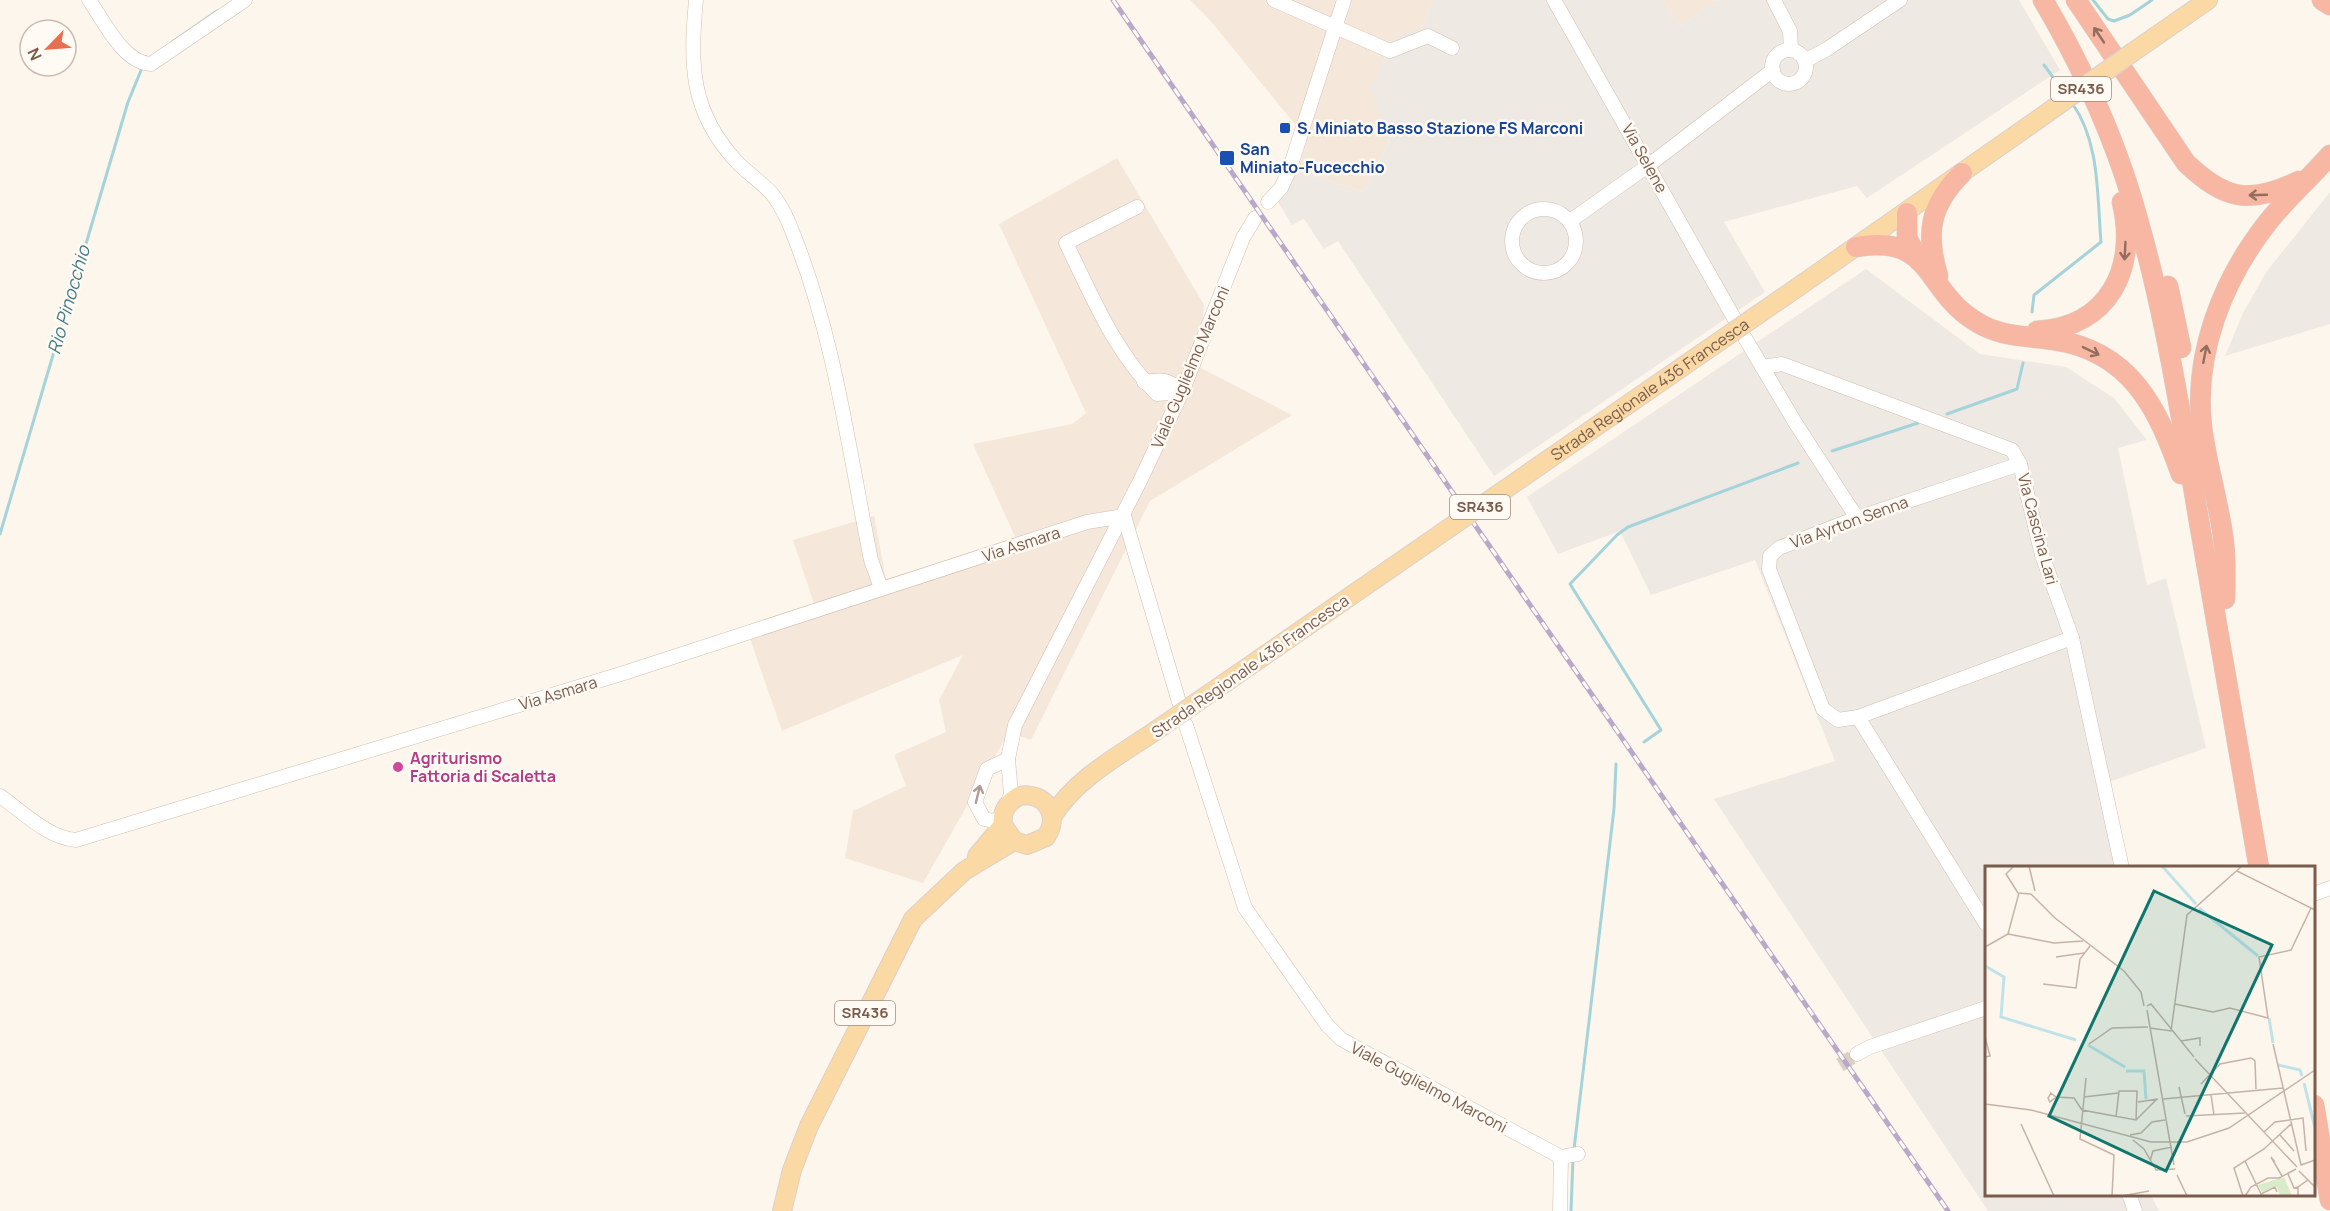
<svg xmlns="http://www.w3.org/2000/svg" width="2330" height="1211" font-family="Manrope,sans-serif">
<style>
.residential{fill:#f5e8da}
.industrial{fill:#efe9e4}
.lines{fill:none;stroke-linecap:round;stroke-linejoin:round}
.stream{stroke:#a5d3da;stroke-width:3}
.minor-tunnel{stroke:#dcd0c4;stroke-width:14;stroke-dasharray:14 7;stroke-linecap:butt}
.minor-casing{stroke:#d1beb0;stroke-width:15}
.major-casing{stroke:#dad1cd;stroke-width:20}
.highway-casing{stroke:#dad1cd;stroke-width:21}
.minor{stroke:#fff;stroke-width:14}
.major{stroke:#fbd9a5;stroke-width:18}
.highway{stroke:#f7b7a3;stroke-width:20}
.rail-casing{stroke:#b9a8c9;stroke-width:5}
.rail{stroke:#fffaf3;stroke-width:3;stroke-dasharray:9;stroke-linecap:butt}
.major-bridge-casing{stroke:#dad1cd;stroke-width:20;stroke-linecap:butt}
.major-bridge{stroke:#fbd9a5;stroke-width:18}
.oneway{stroke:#936e5e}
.oneway2{stroke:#af9d94}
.transit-dot{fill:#1a4fb4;stroke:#fffaf3;stroke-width:2}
.hotel-dot{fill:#d1479c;stroke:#fffaf3;stroke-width:2}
.labels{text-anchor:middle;stroke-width:5;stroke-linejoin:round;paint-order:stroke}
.shield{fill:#fffaf3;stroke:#a28b7f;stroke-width:1.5}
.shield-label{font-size:15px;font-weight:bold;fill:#7a5c4d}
.transit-label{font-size:16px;font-weight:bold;fill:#164399;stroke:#fffaf3;text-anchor:start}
.street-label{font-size:16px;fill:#7a5c4d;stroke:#fffaf3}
.hotel-label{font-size:16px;font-weight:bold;fill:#b23c85;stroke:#fffaf3;text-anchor:start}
.water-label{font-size:18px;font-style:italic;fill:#437c86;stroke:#fffaf3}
.inset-river{fill:none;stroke:#bfe3e8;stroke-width:3}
.inset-road{fill:none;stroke:#c5b3a7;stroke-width:1.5}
.view{fill:#0f766e;fill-opacity:0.15;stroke:#0f766e;stroke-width:3}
.inset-edge{fill:none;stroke:#7a5c4d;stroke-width:3}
</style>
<rect width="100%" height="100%" fill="#fdf6ec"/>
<g class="residential">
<path d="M1190 0H1433L1421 29 1372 87 1389 141 1363 192 1298 170 1307 139 1209 19Z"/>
<path d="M1663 0H1717L1681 26Z"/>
<path d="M1117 158 1204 305 1201 368 1292 415 1150 501 1031 740 1009 732 923 883 845 858 853 811 906 786 894 755 946 732 939 700 963 655 782 731 746 627 814 604 793 540 874 516 886 579 1016 539 973 444 1072 424 1086 413 999 224Z"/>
</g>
<g class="industrial">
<path d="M1433 0H1663L1681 26 1717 0H2019L2060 70 1867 198 1857 186 1724 222 1765 292 1494 476 1338 241 1324 249 1304 219 1292 225 1278 202 1298 170 1363 192 1389 141 1371 88 1397 36 1421 29Z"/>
<path d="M2330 192V324L2225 356 2243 313 2267 271Z"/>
<path d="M1866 269 1980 354 2066 367 2114 398 2147 440 2118 448 2147 585 2166 578 2206 748 2109 782 2129 867 1986 868V1194L2151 1195 2159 1211H1988L1714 799 1835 761 1755 560 1651 595 1620 531 1558 554 1527 497Z"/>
</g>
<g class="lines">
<g class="stream">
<path d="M2093 0 2108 19 2114 21 2130 15 2152 0"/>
<path d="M171 43 217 11"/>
<path d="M2044 65 2064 92"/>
<path d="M2032 312 2034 295 2101 242C2097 195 2100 142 2072 103"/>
<path d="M1947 414 2017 389 2023 363"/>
<path d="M1832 451 1918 423"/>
<path d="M0 534 128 102 142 68"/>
<path d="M1644 742 1661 730 1570 584 1617 535 1628 527 1798 463"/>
<path d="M1574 1149 1614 809 1616 764"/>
<path d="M1571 1211 1573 1159"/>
</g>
<path class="minor-tunnel" d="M1840 1065 1857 1054"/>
<g class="minor-casing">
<g id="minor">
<path d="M89 0C104 21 123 63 151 64L245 0"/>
<path d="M696 0C690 64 690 111 736 161 747 173 763 183 773 195 782 207 789 222 794 236 835 339 849 452 871 560L881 588"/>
<path d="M1274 0 1390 51 1428 36 1452 48"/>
<path d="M1554 0 1734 318"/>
<path d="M1774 0 1790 31 1791 50"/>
<circle cx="1789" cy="67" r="17"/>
<path d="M1805 61 1827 49 1900 0"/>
<path d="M1268 202 1281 188 1289 171 1344 0"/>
<path d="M1137 207 1066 243C1093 298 1114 351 1157 394L1182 392"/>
<circle cx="1544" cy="241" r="32"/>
<path d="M1570 221 1649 165 1773 70"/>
<path d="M1745 338 1796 424 1857 518"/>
<path d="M1762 367 1782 364 2012 450 2020 464 2042 555 2072 638 2122 868"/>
<path d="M1144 382C1162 379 1170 379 1182 392"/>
<path d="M2020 464 1857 518 1779 548 1770 556 1769 569 1823 709 1838 720 1858 717 2072 638"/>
<path d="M1858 717 1986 924"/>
<path d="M1186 725 1245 908 1327 1025 1341 1039 1357 1048 1561 1157"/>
<path d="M0 796C23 812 48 838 76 840L624 673 1087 522 1124 516 1179 702"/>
<path d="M1007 805 1011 794 1008 759 1015 725 1140 481 1182 392 1243 238 1255 218"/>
<path d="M1003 816 994 821 984 819 975 802 987 769 1008 759"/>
<path d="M2314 894 2330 888"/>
<path d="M1857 1054 1870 1047 1986 1008"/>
<path d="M1561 1157 1578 1154"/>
<path d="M2129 1194 2135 1211"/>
<path d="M1560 1211 1561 1157"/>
</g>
</g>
<g class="major-casing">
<g id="major">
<path d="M2133 52 2208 0"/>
<path d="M1798 287 2030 125"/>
<path d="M1052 817C1076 777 1124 753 1161 727"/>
<path d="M977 856 1003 825C1001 811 1007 803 1019 796 1045 791 1061 815 1046 837L1027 845 1014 841 1003 825"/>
<path d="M782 1211 792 1170 809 1126 913 919 964 871 1014 841"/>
</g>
</g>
<g class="highway-casing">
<g id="highway">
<path d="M2043 0C2076 56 2104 115 2125 177 2162 290 2180 410 2200 527 2219 641 2240 754 2259 868"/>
<path d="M2076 0 2186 163C2225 200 2250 205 2299 181"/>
<path d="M2322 0 2330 5"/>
<path d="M1907 213V238L1917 257"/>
<path d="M1856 247C1933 233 1924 290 1975 321 1999 337 2027 336 2054 340 2131 351 2158 409 2181 474"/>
<path d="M1938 276C1925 233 1930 205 1962 173"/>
<path d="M2168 286 2181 348"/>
<path d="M2037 331C2109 327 2138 268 2122 202"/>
<path d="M2225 599C2225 581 2226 562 2224 544 2220 506 2207 467 2202 428 2193 354 2223 279 2268 222 2287 198 2310 178 2330 155"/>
<path d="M2314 1105 2330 1200"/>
</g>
</g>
<use href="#minor" class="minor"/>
<use href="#major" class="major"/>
<use href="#highway" class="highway"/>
<g class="rail-casing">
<path id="rail" d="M1113 0 1948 1211"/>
</g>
<use href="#rail" class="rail"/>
<g class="major-bridge-casing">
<g id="major-bridge">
<path d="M2030 125 2133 52"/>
<path id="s1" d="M1161 727 1798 287"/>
</g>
</g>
<use href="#major-bridge" class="major-bridge"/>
</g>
<defs><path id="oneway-shaft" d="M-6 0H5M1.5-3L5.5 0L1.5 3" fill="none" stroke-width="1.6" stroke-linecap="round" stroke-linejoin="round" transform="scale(1.5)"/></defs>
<g class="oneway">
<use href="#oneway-shaft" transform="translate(2099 35) rotate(-124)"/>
<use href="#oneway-shaft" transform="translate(2258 195) rotate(178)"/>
<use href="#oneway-shaft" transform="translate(2125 251) rotate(93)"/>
<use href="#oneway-shaft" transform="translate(2091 351) rotate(26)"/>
<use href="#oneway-shaft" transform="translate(2205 354) rotate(-79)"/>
</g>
<use class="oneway2" href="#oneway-shaft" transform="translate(978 794) rotate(-76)"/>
<g class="transit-dot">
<rect x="1279" y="122" width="12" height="12" rx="3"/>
<rect x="1219" y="150" width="16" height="16" rx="3"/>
</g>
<circle class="hotel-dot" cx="398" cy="767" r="6"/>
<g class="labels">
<g class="shield">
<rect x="2051" y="77" width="60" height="24" rx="4.5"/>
<rect x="1450" y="495" width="60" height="24" rx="4.5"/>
<rect x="835" y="1001" width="60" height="24" rx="4.5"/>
</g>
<g class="shield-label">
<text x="2081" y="94">SR436</text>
<text x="1480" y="512">SR436</text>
<text x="865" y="1018">SR436</text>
</g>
<g class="transit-label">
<text x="1297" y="134">S. Miniato Basso Stazione FS Marconi</text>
<text x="1240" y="155">San<tspan x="1240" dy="18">Miniato-Fucecchio</tspan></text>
</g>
<g class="street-label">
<text transform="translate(1645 158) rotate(61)" y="6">Via Selene</text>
<text transform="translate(1190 367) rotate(-67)" y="6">Viale Guglielmo Marconi</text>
<text dy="6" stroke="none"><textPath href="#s1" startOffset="594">Strada Regionale 436 Francesca</textPath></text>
<text transform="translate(1849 522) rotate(-20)" y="6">Via Ayrton Senna</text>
<text transform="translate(2038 529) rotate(75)" y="6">Via Cascina Lari</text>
<text transform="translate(1021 544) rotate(-18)" y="6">Via Asmara</text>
<text transform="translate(1250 666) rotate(-35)" y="6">Strada Regionale 436 Francesca</text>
<text transform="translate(558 693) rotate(-17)" y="6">Via Asmara</text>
<text transform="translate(1429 1087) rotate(28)" y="6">Viale Guglielmo Marconi</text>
</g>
<g class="hotel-label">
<text x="410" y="764">Agriturismo<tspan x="410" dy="18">Fattoria di Scaletta</tspan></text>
</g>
<g class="water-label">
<text transform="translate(69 300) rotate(-74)" y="6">Rio Pinocchio</text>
</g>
</g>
<g transform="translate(1985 866)">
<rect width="330" height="330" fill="#fdf6ec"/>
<path d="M299 311 307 330H296L291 320 277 326 273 319Z" fill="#d8ecc9"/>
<path class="inset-river" d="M177 0 211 38M214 42 273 90M0 100 19 111 16 151 91 174M284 152 288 177M103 179 140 201M293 199 315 204 317 210M141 205H159L161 233M319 217 330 262"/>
<path class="inset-road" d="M29 0 21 8 33 27 46 28M44 0 50 25M252 5 330 44M46 28 70 52 139 105 156 126 159 140M23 68 69 77 98 75M0 81 23 68 34 27M71 91 99 87M58 118 91 122 95 93 105 80M190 138 228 146 245 142 283 152 274 91 306 84 326 42M162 140 166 138 209 191M162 144 189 299M165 162 186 165 202 49 257 0M0 171 5 190 0 191M196 175 215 172V180M104 178 127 162 163 161M288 178 316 299 330 294M210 193 312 301M101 212 95 273 129 289 127 330M216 218 235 198 266 192 270 195 271 223M194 221 200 248M226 229 229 249M71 231 65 236 63 232 66 227 71 231 89 232 97 244 151 254 172 233M99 231 133 227M178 233 298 222M153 236 173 233M0 238 46 244 166 276H202L244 262 330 204M201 250 260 247M131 251 134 225H152L151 254M36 258 69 330M279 266 290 256 318 252 321 285M145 269 156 267 167 256 180 254M295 269 309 285M148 274 159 283 171 304 190 303M165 295 168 285 187 281M260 295 277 330M290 296 286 291 297 310M314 305 330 321M303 308 309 322 313 321M192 309 202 330M276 328 290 321 292 326M137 330 164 325M258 330 249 302 279 283 306 258M260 330 266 321 283 312H294L311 303M313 330V321L323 314"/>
<path class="view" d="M169 25 287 79 181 305 64 250Z"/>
<rect width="330" height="330" class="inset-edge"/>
</g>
<g transform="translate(48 48) rotate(245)"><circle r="28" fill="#fffaf3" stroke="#cabbb1" stroke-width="1.5"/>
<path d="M0-4.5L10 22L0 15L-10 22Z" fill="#e76f51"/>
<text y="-9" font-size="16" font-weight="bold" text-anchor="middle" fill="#7a5c4d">N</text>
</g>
</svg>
